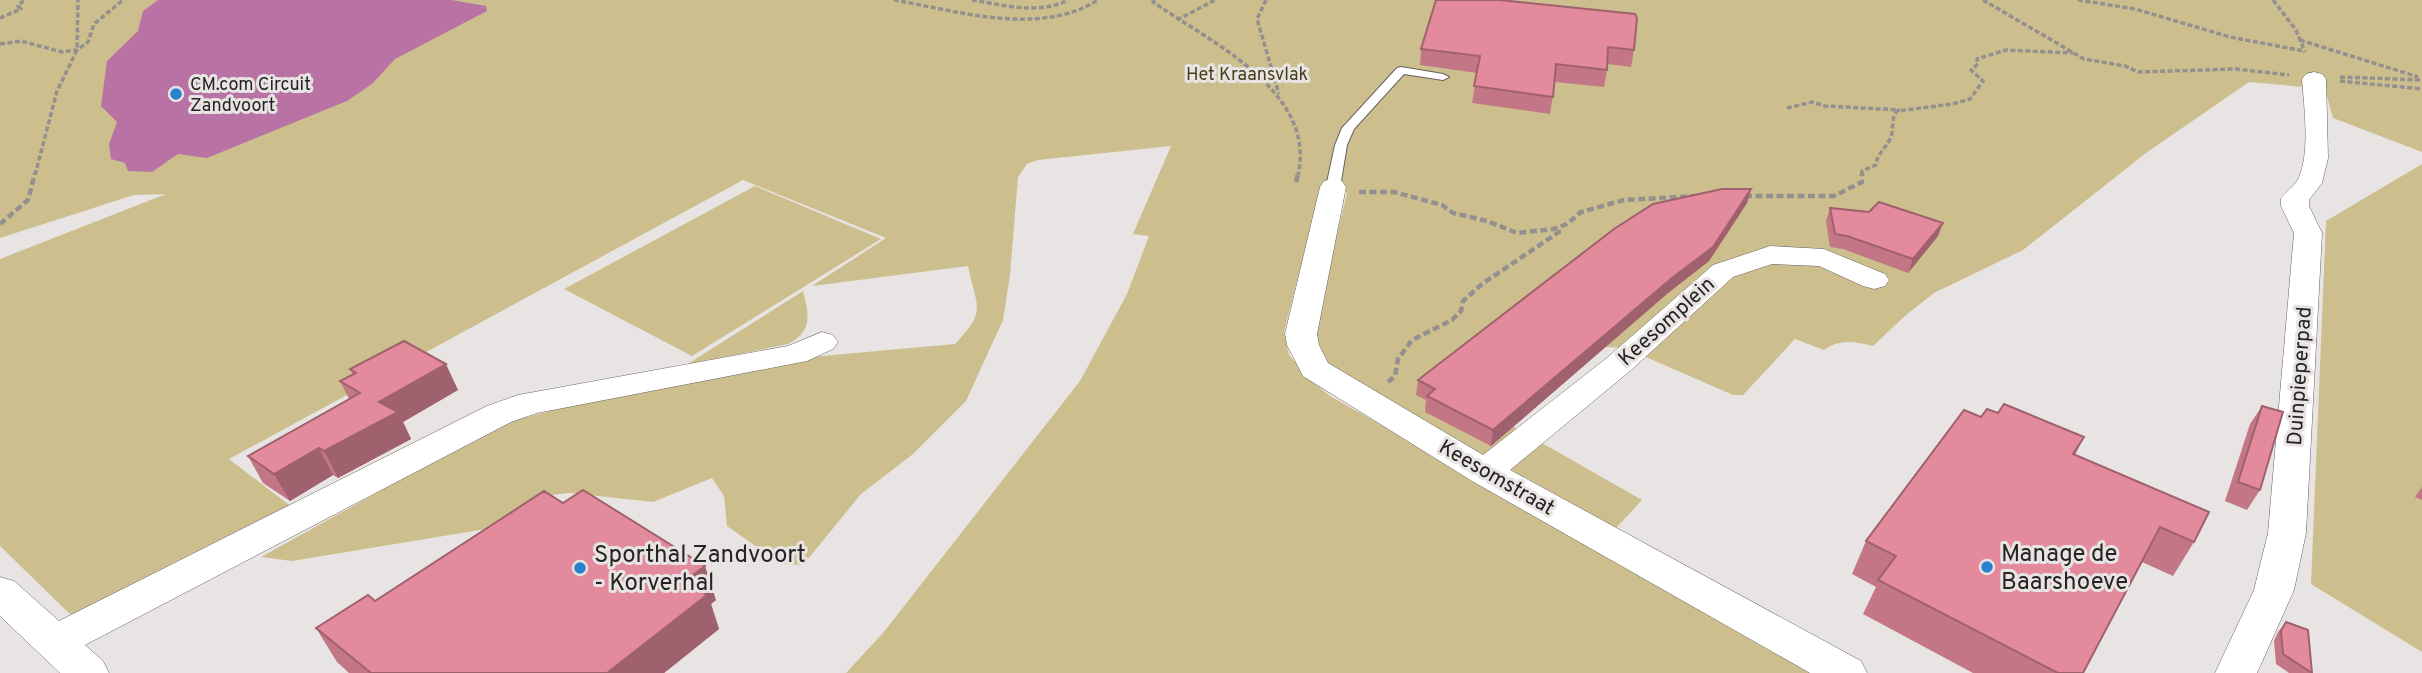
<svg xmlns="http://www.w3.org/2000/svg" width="2422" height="673" font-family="Overpass,sans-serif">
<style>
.green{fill:#ccbf8d}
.water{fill:#b872a4}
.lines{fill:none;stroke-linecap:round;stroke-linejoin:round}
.service-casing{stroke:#666261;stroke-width:2}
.minor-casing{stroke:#666261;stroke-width:1}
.path-far1{stroke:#93908f;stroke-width:3.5;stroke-dasharray:5 2.5;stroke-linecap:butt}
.path{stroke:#93908f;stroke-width:4.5;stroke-dasharray:7 3.5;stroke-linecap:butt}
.service{fill:#fff;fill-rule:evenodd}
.minor{fill:#fff;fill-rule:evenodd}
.wall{fill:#c37786}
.shaded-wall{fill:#9f616d}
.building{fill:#e38a9c;stroke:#9f616d;stroke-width:2}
.poi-dot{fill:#2981cf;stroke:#e8e4e3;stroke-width:2.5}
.labels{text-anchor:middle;stroke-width:6;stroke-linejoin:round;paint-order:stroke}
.far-park-label{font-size:18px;fill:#463d18;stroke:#e8e4e3}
.far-poi-label{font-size:18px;fill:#252423;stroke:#e8e4e3;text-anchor:start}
.street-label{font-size:21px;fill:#252423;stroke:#e8e4e3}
.near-poi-label{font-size:24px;fill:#252423;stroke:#e8e4e3;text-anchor:start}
</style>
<rect width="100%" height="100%" fill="#e8e4e3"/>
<g class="green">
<path d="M0 0H2422V152L2333 118 2325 89 2249 82 2146 153 2023 250 1934 293 1906 315 1873 346C1855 342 1841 338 1824 350L1795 339 1743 395H1733L1625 348 1564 345 1484 410 1642 500 1616 528 1393 405 1322 359 1312 337 1347 193 1342 190 1317 202 1284 332 1289 355 1312 381 1330 396 1820 673H846L883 633 1080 381 1127 294 1149 236 1133 234 1171 146 1038 160 1027 164 1018 177 1010 275 1003 320 966 401 913 454 861 494 803 565 781 564 727 526 724 496 712 478 653 502 570 493 552 495 492 528 292 561 261 557 503 423 562 408 811 357 955 344C987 310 977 309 968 266L812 286 886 238 743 180 229 459 297 511 78 622 0 546V259L166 194 134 195 0 238Z"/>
<path d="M2422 164V652L2311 584 2326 221Z"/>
<path d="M755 186 881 239 692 356 564 289Z"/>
<path d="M803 291C809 315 813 331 788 344L686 365Z"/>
</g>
<path class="water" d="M158 0H452L486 6 487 11 395 59 372 84 347 101 207 158 178 154 152 172 128 171 125 163 111 159 109 144 117 122 101 106 107 61 138 31 143 11Z"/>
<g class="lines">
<g class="service-casing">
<path id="service" d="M1401 67 1443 74 1449 77 1443 80 1404 74 1354 129 1347 145 1340 187 1333 191 1328 190 1326 187 1335 145 1342 128 1397 68Z"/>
</g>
<g class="minor-casing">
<g id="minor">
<path d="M2314 72 2322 74 2326 79 2328 158 2322 183 2309 200V206L2322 233 2306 533 2294 590 2257 673H2215L2254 590 2268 533 2294 233 2281 206V198C2286 192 2293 187 2297 181 2311 157 2304 106 2302 79L2306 74Z"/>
<path d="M1333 179 1342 181 1346 187 1317 334 1319 345 1328 363 1483 455 1608 357 1713 265 1770 246 1824 249 1885 274 1889 280 1885 286 1874 289 1863 286 1819 266 1772 264 1733 277 1630 371 1510 470 1861 661 1867 673H1810L1472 481 1303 376 1287 345 1285 334 1320 187 1324 181Z"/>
<path d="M822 332 833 335 838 342 833 349 807 361 537 413 511 422 85 645 103 661 109 673H60L0 616V577L14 581 59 621 487 406 518 395 788 346Z"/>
</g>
</g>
<g class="path-far1">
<path d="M894 0C958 11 1039 37 1098 0"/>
<path d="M972 0C1003 5 1039 15 1068 0"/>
<path d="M1154 0 1153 2C1210 42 1317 91 1298 175"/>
<path d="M1266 0 1257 19 1279 94"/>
<path d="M1983 0 2084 59 2125 66 2138 72 2236 69 2289 75"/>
<path d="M2078 0 2135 9 2230 37 2304 51"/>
<path d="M2273 0 2296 30 2305 52"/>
<path d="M0 18 21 9 18 6 24 0"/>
<path d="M1177 20 1215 0"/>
<path d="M2300 40 2418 77"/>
<path d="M0 44 21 41 62 52 77 50 88 42 94 24 123 0"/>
<path d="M2340 77 2422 80"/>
<path d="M2340 81 2422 89"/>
<path d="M1787 108 1812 102 1825 106 1900 110"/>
<path d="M35 175 57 91 77 50 78 0"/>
<path d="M1862 175V171L1876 165C1877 153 1885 150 1890 139 1895 129 1890 120 1897 111L1953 104 1970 99 1983 81 1971 70 1978 64 1977 59 2006 50 2073 53"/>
</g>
<g class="path">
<path d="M1296 182 1298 173"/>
<path d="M1359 192H1394L1442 205 1453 213 1487 221 1517 233 1554 229 1567 224 1581 212 1624 200 1698 196"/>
<path d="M1745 196H1834L1862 182V173"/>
<path d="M0 224 28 200 35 173"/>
<path d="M1388 382 1395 376 1398 359 1412 340 1452 320 1461 311 1463 301 1482 284 1559 232 1558 228"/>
</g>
<use href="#service" class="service"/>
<use href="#minor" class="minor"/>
</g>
<g class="wall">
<path d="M1436 0 1634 50 1631 67 1608 64 1604 87 1555 82 1550 114 1472 103 1477 73 1420 65 1421 49Z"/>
<path d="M1751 189 1747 203 1709 261 1668 293 1491 446 1425 412 1426 400 1416 395 1418 380Z"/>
<path d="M1830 208 1938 236 1908 273 1843 249 1830 247 1826 221Z"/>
<path d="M350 369 458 390 403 422 411 439 338 478 333 475 290 501 263 483 248 456 349 399 340 381 353 375Z"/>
<path d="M2262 406 2260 490 2247 510 2225 501 2250 424Z"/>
<path d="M1981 417 2084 437 2075 455 2194 542 2173 576 2142 562 2083 673H1973L1863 614 1876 587 1852 574 1866 541Z"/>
<path d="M2422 487V500L2415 497Z"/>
<path d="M716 600 711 604 719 629 664 673H349L337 662 316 628 375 601Z"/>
<path d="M2286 622 2312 673H2289L2276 664 2274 641 2278 632Z"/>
</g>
<g class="shaded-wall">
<path d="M1751 189 1747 203 1709 261 1668 293 1491 446 1493 430Z"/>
<path d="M1943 223 1938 236 1908 273 1913 259Z"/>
<path d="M446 364 458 390 403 422 411 439 338 478 324 451 379 402Z"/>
<path d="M319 448 333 475 290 501 274 474Z"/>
<path d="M705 566 716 600 711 604 719 629 664 673H607L685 581Z"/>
</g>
<g class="building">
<path d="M1436 0H1500L1635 14 1637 18 1634 50 1608 47 1607 70 1556 64 1553 97 1474 86 1480 56 1421 49Z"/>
<path d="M1722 189H1751L1713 247 1672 278 1493 430 1427 396 1435 389 1418 380 1614 229 1653 204Z"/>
<path d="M1879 202 1943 223 1913 259 1847 236 1835 234 1830 208 1869 212Z"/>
<path d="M404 341 446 364 379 402 398 412 324 451 319 448 274 474 248 456 360 393 340 381 356 373 350 369Z"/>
<path d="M2004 404 2084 437 2073 454 2209 512 2194 542 2160 527 2083 673H2058L1878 580 1896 556 1866 541 1964 410 1981 417 1987 409 1998 413Z"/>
<path d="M2262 406 2283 412 2260 490 2238 482Z"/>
<path d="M583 490 705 566 685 581 707 595 607 673H371L316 628 368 595 375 601 544 491 563 503Z"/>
<path d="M2286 622 2308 630 2312 673 2283 654 2281 631Z"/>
</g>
<g class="poi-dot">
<circle cx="176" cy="94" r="7"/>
<circle cx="1987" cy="567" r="7"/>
<circle cx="580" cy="568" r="7"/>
</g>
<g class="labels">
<g class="far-park-label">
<text x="1247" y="80">Het Kraansvlak</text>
</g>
<g class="far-poi-label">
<text x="190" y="90">CM.com Circuit<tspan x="190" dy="21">Zandvoort</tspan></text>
</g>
<g class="street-label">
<text transform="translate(1666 321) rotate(-42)" y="7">Keesomplein</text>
<text transform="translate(2299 376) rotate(-86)" y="7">Duinpieperpad</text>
<text transform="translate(1497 477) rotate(30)" y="7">Keesomstraat</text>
</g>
<g class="near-poi-label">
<text x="2001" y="561">Manage de<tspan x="2001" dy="28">Baarshoeve</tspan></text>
<text x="594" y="562">Sporthal Zandvoort<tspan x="594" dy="28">- Korverhal</tspan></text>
</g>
</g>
</svg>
